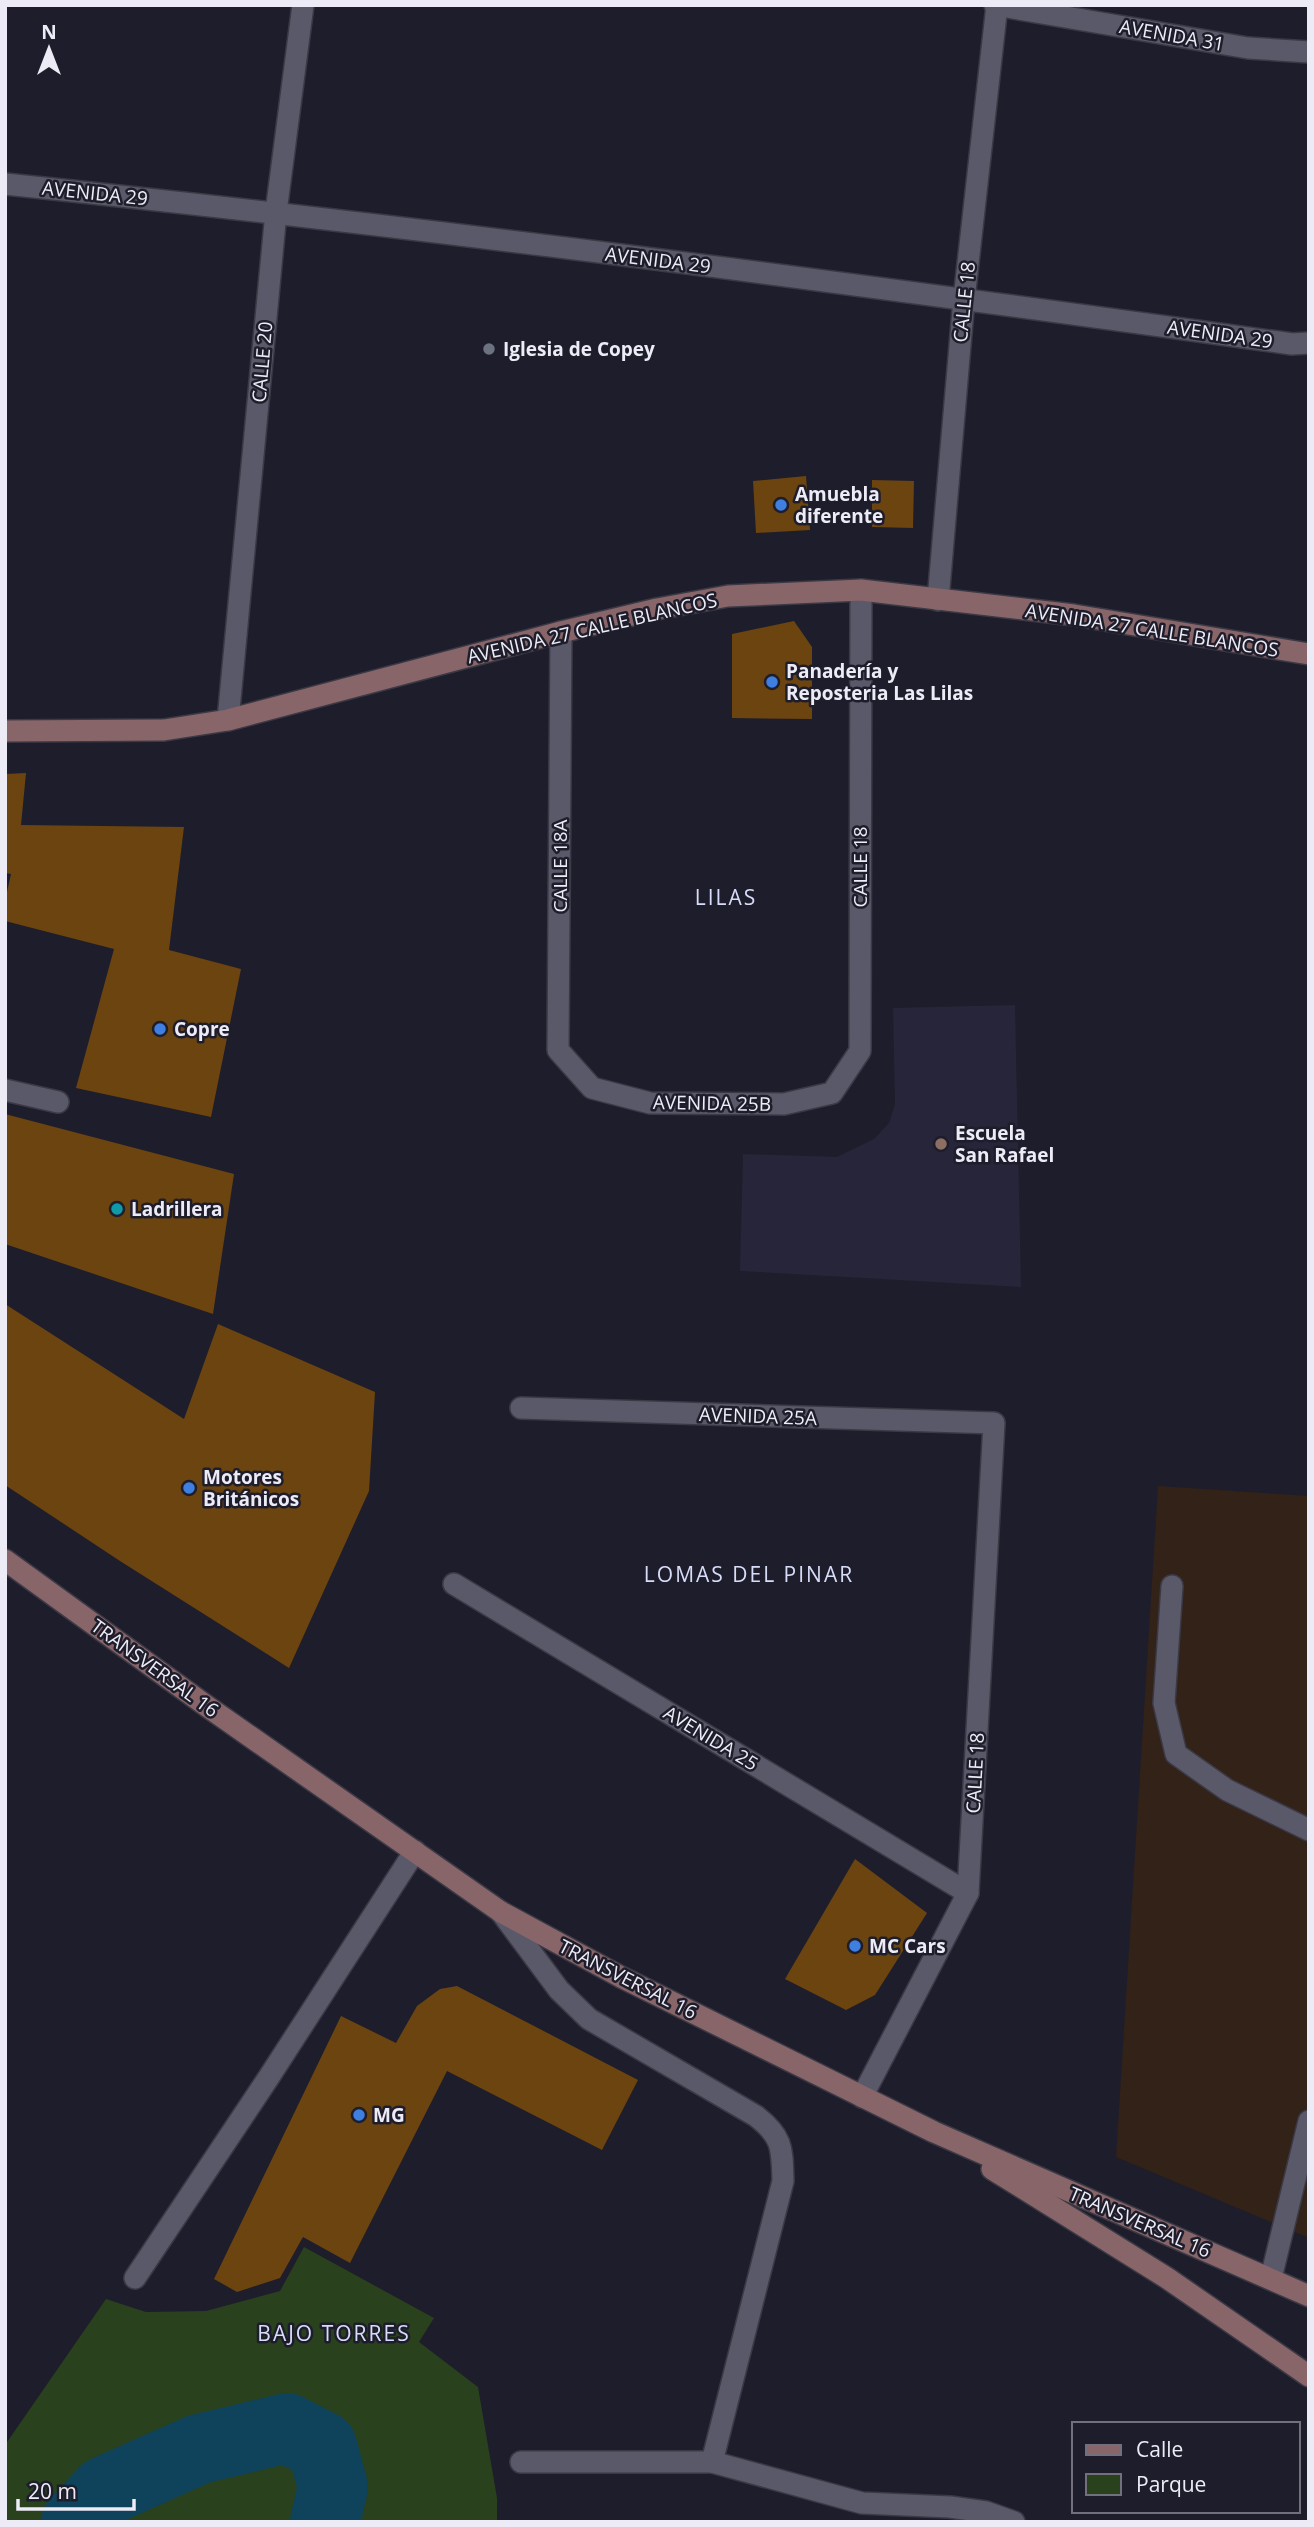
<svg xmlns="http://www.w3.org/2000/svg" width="1314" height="2527" font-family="'Open Sans',sans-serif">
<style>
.commercial{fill:#322218}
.built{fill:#272539}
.green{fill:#29411d}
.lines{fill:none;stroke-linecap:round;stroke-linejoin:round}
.river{stroke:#0f435b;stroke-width:70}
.building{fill:#6b4410}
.lane-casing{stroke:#3b3945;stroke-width:24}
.street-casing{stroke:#3b3945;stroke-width:24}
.secondary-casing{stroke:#3b3945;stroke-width:24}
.lane{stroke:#5a596a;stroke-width:21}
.street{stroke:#5a596a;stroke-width:21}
.secondary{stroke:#886568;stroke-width:21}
.worship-dot{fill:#6b7280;stroke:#1e1d2b;stroke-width:2.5}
.shop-dot{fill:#3f7fe0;stroke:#1e1d2b;stroke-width:2.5}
.education-dot{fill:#8d6e63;stroke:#1e1d2b;stroke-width:2.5}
.culture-dot{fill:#0f9aa8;stroke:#1e1d2b;stroke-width:2.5}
.labels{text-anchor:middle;stroke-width:5;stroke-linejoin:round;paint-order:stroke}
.street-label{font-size:19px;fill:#edecf6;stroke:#1e1d2b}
.poi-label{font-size:19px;font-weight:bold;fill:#edecf6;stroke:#1e1d2b;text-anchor:start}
.neighbourhood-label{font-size:21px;letter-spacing:2px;fill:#d7ddf9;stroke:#1e1d2b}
</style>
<rect width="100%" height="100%" fill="#1e1d2b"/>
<path class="commercial" d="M1158 1486 1309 1496V2238L1116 2157Z"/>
<path class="built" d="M1015 1005 1021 1287 740 1271 743 1154 837 1157 874 1139 889 1123 895 1104 893 1008Z"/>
<path class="green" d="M304 2247 434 2318 419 2342 478 2387 497 2498V2522H5V2445L106 2299 146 2312 206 2311 280 2291Z"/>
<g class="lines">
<path class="river" d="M76 2522 105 2491 199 2449 287 2428 322 2446 333 2487 325 2522"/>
</g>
<g class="building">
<path d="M806 476 810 530 756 533 753 481Z"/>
<path d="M872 480 914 481 913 528 872 527Z"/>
<path d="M794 621 812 647V719L732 718V634Z"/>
<path d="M26 773 21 825 184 827 169 950 241 969 211 1117 76 1088 114 949 5 921V901L11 874 5 873V774Z"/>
<path d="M5 1114 234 1174 213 1314 5 1244Z"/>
<path d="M5 1304 184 1419 218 1324 375 1392 369 1491 289 1668 120 1561 5 1485Z"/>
<path d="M855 1859 927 1913 875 1995 846 2010 785 1979Z"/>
<path d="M457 1986 638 2080 602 2150 447 2071 350 2263 303 2237 280 2278 237 2292 214 2279 341 2016 396 2043 417 2006 440 1989Z"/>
</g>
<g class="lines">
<g class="lane-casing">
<g id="lane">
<path d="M5 1090 58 1102"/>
<path d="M1172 1586 1164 1703 1176 1754 1227 1790 1309 1830"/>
<path d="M501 1912 559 1990 589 2019 756 2116C783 2137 782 2148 783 2181L712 2462H521"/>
<path d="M135 2278 269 2077 415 1851"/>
<path d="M1271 2278 1309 2121"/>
<path d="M712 2462 862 2503 950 2507 986 2512 1014 2522"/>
</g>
</g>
<g class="street-casing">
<g id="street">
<path d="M995 5 1248 48 1309 52"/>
<path d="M5 184C435 228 864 285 1292 344L1309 343"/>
<path d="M938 600 964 299 997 5"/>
<path d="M561 632 558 1050 592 1088 650 1103 784 1104 832 1093 860 1051 861 590"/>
<path d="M228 720 276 212 303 5"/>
<path d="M521 1408 994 1423 968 1893 862 2097"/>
<path d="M454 1584 968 1893"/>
</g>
</g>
<g class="secondary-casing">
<g id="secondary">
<path d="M5 731 164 730 228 720 561 632 657 609 728 596 861 590 1074 615 1309 654"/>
<path d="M5 1560 208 1707 501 1912 621 1977 934 2132 1309 2296"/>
<path d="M992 2169 1167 2278 1309 2376"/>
</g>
</g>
<use href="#lane" class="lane"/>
<use href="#street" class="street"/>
<use href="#secondary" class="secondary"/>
</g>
<circle class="worship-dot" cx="489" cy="349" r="7"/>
<g class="shop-dot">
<circle cx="781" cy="505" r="7"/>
<circle cx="772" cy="682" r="7"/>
<circle cx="160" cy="1029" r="7"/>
<circle cx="189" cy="1488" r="7"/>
<circle cx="855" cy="1946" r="7"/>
<circle cx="359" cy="2115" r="7"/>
</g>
<circle class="education-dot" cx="941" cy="1144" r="7"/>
<circle class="culture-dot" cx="117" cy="1209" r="7"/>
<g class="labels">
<g class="street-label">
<text transform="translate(1172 35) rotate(10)" y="7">AVENIDA 31</text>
<text transform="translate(95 193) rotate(6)" y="7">AVENIDA 29</text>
<text transform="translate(658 260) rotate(7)" y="7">AVENIDA 29</text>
<text transform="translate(964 302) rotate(-84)" y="7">CALLE 18</text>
<text transform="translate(1220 334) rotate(8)" y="7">AVENIDA 29</text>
<text transform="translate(262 362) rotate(-85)" y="7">CALLE 20</text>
<text transform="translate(592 628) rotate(-13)" y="7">AVENIDA 27 CALLE BLANCOS</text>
<text transform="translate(1152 630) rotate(9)" y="7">AVENIDA 27 CALLE BLANCOS</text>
<text transform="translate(560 866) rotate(-90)" y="7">CALLE 18A</text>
<text transform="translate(860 867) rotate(-90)" y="7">CALLE 18</text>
<text transform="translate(712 1103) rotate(1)" y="7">AVENIDA 25B</text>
<text transform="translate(758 1416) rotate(2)" y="7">AVENIDA 25A</text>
<text transform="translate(155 1668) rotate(36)" y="7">TRANSVERSAL 16</text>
<text transform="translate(711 1738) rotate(31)" y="7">AVENIDA 25</text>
<text transform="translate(975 1773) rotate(-87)" y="7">CALLE 18</text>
<text transform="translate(628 1979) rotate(27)" y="7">TRANSVERSAL 16</text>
<text transform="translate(1140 2222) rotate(23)" y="7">TRANSVERSAL 16</text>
</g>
<g class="poi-label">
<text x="503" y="356">Iglesia de Copey</text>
<text x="795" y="501">Amuebla<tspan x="795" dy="22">diferente</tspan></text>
<text x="786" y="678">Panadería y<tspan x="786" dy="22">Reposteria Las Lilas</tspan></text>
<text x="174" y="1036">Copre</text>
<text x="955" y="1140">Escuela<tspan x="955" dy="22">San Rafael</tspan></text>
<text x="131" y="1216">Ladrillera</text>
<text x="203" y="1484">Motores<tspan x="203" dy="22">Británicos</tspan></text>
<text x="869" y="1953">MC Cars</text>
<text x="373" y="2122">MG</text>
</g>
<g class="neighbourhood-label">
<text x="726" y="905">LILAS</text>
<text x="749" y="1582">LOMAS DEL PINAR</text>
<text x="334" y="2341">BAJO TORRES</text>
</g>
</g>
<rect width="1314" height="2527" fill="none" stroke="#edecf6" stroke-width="14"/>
<rect x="1072" y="2422" width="228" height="91" fill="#1e1d2b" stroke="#71707c" stroke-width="2"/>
<rect x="1086" y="2445" width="35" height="10" fill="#886568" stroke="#71707c" stroke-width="2"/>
<text x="1136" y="2457" font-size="21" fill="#edecf6">Calle</text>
<rect x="1086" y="2474" width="35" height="21" fill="#29411d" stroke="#71707c" stroke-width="2"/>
<text x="1136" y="2492" font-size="21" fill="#edecf6">Parque</text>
<g transform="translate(49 49)" stroke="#1e1d2b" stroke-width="5" paint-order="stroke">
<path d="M0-5L12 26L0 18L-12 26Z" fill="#edecf6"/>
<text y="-10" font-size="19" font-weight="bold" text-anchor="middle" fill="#edecf6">N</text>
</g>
<path d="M18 2499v10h116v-10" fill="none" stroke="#edecf6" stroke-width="3.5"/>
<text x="28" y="2499" font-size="21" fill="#edecf6" stroke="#1e1d2b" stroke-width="5" paint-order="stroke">20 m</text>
</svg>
